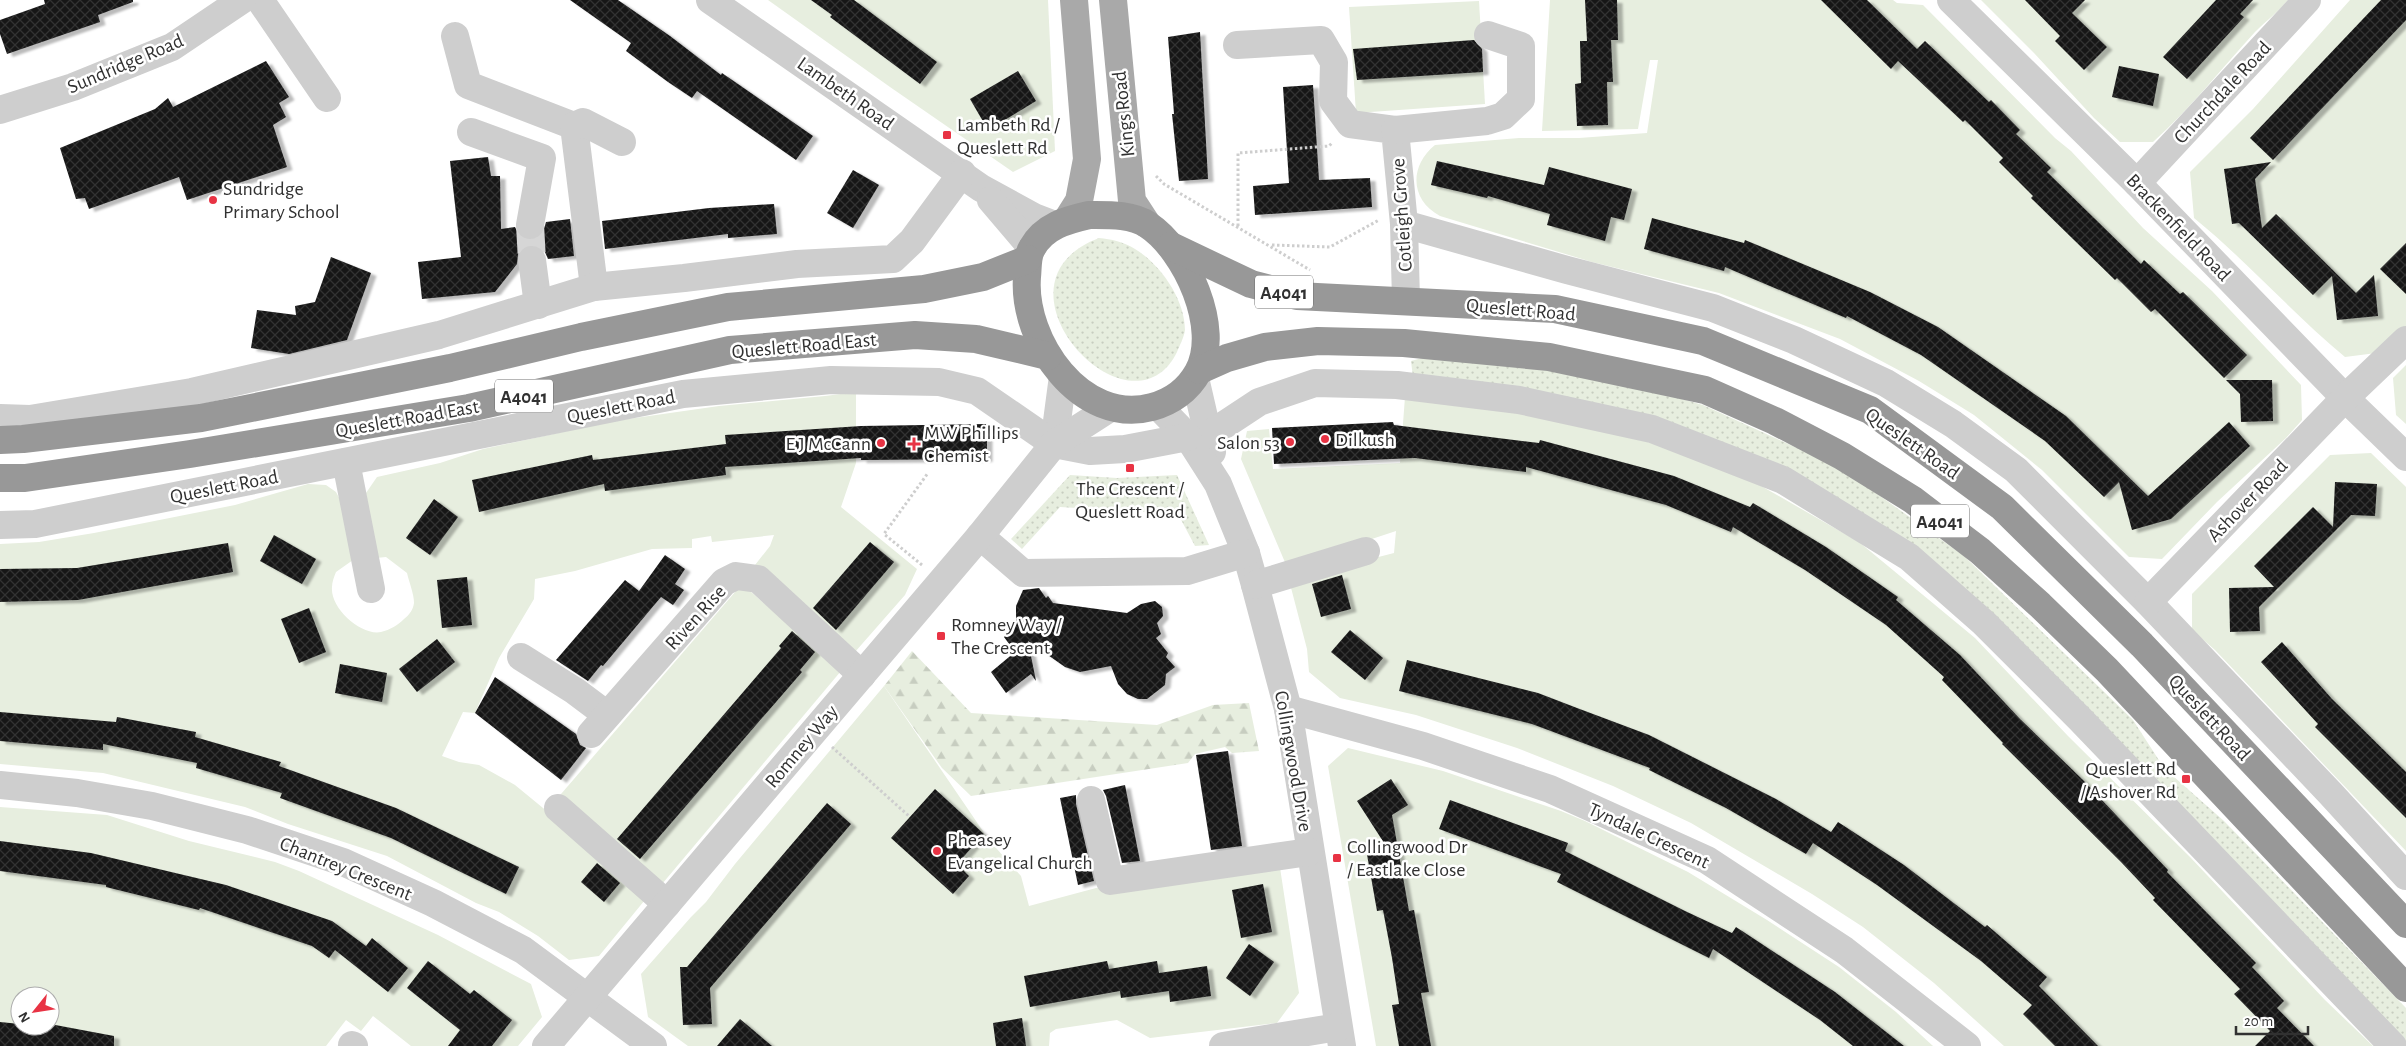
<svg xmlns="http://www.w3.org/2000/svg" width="2406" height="1046" font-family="'Alegreya Sans',sans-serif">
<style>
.grass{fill:url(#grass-dots)}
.forest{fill:url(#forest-firs)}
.garden{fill:#e7eedf;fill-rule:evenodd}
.building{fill:url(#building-cross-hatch);filter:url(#shadow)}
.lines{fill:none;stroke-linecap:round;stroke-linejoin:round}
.minor-tunnel{stroke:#d6d6d6;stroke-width:28;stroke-dasharray:28 14;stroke-linecap:butt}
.path{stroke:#cecece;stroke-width:3;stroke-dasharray:2.5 2.5;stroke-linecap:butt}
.minor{stroke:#cecece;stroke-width:28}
.major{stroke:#a9a9a9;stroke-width:28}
.highway{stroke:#989898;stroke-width:28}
.poi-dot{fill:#e83344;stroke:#fff;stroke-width:2}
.labels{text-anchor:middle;stroke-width:5;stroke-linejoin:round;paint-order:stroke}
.shield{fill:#fff;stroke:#6f6f6f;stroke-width:1}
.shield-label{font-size:19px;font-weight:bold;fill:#313131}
.street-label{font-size:20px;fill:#313131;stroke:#fff}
.poi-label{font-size:20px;fill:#313131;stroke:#fff;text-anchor:start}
</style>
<defs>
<pattern id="grass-dots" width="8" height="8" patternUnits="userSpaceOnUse" patternTransform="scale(1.25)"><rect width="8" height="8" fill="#e7eedf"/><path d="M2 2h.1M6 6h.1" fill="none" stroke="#c7cdc0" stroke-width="1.8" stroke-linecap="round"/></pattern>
<pattern id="forest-firs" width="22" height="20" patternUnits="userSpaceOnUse" patternTransform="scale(1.25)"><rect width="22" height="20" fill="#e7eedf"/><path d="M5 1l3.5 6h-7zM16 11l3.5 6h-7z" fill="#c7cdc0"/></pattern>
<pattern id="building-cross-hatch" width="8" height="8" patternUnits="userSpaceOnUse" patternTransform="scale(1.25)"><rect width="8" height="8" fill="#181818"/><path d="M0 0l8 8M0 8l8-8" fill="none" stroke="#313131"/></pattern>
<filter id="shadow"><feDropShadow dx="5.5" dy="3" stdDeviation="1" flood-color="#0004"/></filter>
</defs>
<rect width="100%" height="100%" fill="#fff"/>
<g class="grass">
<path d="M1099 238C1111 239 1124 242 1135 249 1160 264 1185 299 1185 330 1184 337 1180 345 1177 352 1131 446 978 284 1099 238Z"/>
<path d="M1433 355 1591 373 1703 405 1841 468 1964 556 2133 720 2164 768 2224 821 2406 1008V1046L2065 691 1783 471 1413 377 1411 361Z"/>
<path d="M1070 475 1117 478 1177 475 1209 545 1195 546 1178 514 1060 507 1022 549 1011 539Z"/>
</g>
<path class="forest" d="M912 651 971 713 1157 725 1213 705 1249 703 1259 751 1232 753 1225 747 1195 754 1188 763 971 796 942 768 884 686Z"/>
<g class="garden">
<path d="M768 0H1048L1055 151 1013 172 890 87Z"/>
<path d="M1550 0H1893L1897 3 1923 5 2055 138 2071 151 2143 228 2212 291 2301 385 2302 420 2286 438 2217 502 2162 559 2129 557 2042 470 1974 415 1919 381 1840 339 1719 293 1592 262 1440 216C1410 200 1409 166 1435 145L1519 138H1579L1647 133 1658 60H1650L1638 129 1542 131Z"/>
<path d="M1981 0H2288C2278 12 2266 21 2255 32 2221 69 2191 108 2153 142H2120L2094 118 2034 53Z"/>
<path d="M2350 0H2406V331L2384 352 2345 357C2292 313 2247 261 2194 218L2190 172 2253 109Z"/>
<path d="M1479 1 1485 104 1356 113 1349 7Z"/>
<path d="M2406 365V424L2396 415 2393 378Z"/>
<path d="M856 392V463L841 507 917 569 905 595 855 652 755 565 770 546 774 535 712 542 711 536 692 539V548L652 549 575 571 535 579 534 599 499 658 475 713 463 712 442 756 459 762 479 765 515 785 649 895 599 956 569 960 538 936 499 912 476 903 387 856 288 824 245 807 103 773 0 764V544L39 542 94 533 235 505 308 484 326 485 336 492 345 509 353 560 336 572C334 577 332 582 332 587 330 608 361 636 381 632 390 630 398 625 404 619 410 614 413 610 414 603 414 594 409 582 407 573L386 557 376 558 366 493 377 477 440 463 483 449 614 421 719 406 825 396Z"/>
<path d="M1405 397 1490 407 1624 435 1668 448 1756 483 1859 542 1975 638 2068 736 2190 857 2325 1000 2373 1046H2004L1934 983 1863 927 1812 894 1691 823 1613 786 1517 748 1416 715 1340 698 1309 672 1307 649 1289 580 1394 553 1396 531 1287 567 1241 459 1247 431 1269 429 1273 469 1400 463Z"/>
<path d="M2371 453 2406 487V851L2215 650 2192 630V594L2330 455Z"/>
<path d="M742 584 841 671 657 890 555 801Z"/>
<path d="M884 686 989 840 1021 876 1029 906 1096 888 1279 861 1299 993 1277 1023 1150 1038 1117 1020 1056 1029 1050 1033 1049 1046H688L648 1017 641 974 691 917 706 902 735 864Z"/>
<path d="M1348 748 1443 771 1561 811 1585 821 1688 872 1767 920 1839 967 1896 1012 1933 1046H1376L1328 766Z"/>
<path d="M0 807 107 815 189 841 275 862 299 871 438 935 531 984 542 1017 518 1046H411L373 1016 361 1031 346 1020 326 1046H0ZM20 996H50V1026H20Z"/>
</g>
<g class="building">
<path d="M44 0H133V2L98 15 100 22 7 54 0 34V20L45 4Z"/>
<path d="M570 0H618L670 36 721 75 722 73 813 136 796 160 697 91 692 98 668 82 626 51 631 43Z"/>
<path d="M811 0H854L937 62 920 84 830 17 832 15Z"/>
<path d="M1585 0H1617L1618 40H1611L1613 82H1607L1608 125 1577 126 1575 84 1581 83 1580 41H1587Z"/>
<path d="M1821 0H1867L1917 49 1925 41 1989 102 1991 100 2020 130 2016 134 2051 168 2047 172 2141 264 2144 260 2180 294 2183 292 2247 355 2224 378 2155 309 2151 312 2117 278 2115 280 2031 198 2033 196 1999 162 2003 158 1965 120 1963 122 1898 61 1891 69Z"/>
<path d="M2025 0H2085L2072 13 2107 47 2084 70 2055 41 2060 36Z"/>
<path d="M2216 0H2253L2240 14 2244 17 2187 79 2163 57Z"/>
<path d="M2381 0H2406V20L2273 160 2250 138Z"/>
<path d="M1200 32 1208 179 1179 181 1172 114H1174L1168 37Z"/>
<path d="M1474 40 1482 49 1483 72 1357 80 1353 49Z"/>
<path d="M266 61 289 97 279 103 286 117 273 125 287 167 187 200 179 177 89 209 85 198 76 199 60 148 155 109 168 98 173 107Z"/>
<path d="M2119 66 2159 74 2153 106 2112 97Z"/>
<path d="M1018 71 1036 101 988 130 970 99Z"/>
<path d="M1313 85 1319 180 1370 178 1372 207 1255 215 1253 186 1289 183 1283 87Z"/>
<path d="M488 157 491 176H500L501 229 515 227 520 237 527 240H535L542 235 546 222 570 219 574 256 548 259 544 250 537 245H529L522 248 518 254 517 264 495 292 422 299 418 262 461 257 450 161Z"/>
<path d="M1437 161 1544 185 1549 167 1632 189 1624 220 1611 217 1605 241 1547 225 1550 214 1488 196 1487 198 1431 185Z"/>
<path d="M2271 162 2255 179 2262 228 2276 214 2356 293 2374 275 2378 316 2337 320 2332 276 2313 295 2239 223 2232 224 2224 169Z"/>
<path d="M853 170 879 185 853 228 827 213Z"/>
<path d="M774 204 777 234 728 238V234L605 249 602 221 709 208Z"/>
<path d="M1652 218 1744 243 1745 240 1870 292 1938 327 2066 416 2148 496 2229 422 2250 446 2171 519 2132 530 2119 482 2104 497 2045 441 1921 355 1847 316 1846 318 1725 267 1724 271 1644 249Z"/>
<path d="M2406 243V294L2380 269Z"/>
<path d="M331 257 371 273 347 340 289 354 251 348 257 310 296 315 295 306 315 302Z"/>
<path d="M2226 380H2272L2273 421 2241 422 2240 394Z"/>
<path d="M1393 422 1394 425 1539 443 1540 440 1674 476 1750 507 1753 503 1826 547 1898 597 1896 600 1960 655 2020 719 2083 780 2168 870 2167 872 2256 963 2252 967 2284 1001 2277 1008 2314 1046H2255L2270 1031 2234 994 2240 989 2153 900 2155 898 2121 862 2002 744 2003 743 1942 680 1944 677 1886 625 1805 570 1733 527 1731 532 1666 505 1526 467V472L1415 458 1274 464 1272 428Z"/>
<path d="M987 424V459L861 460V458L725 467 726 475 605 491 604 484 479 512 472 480 592 455 593 460 726 444 725 435 861 426Z"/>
<path d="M2335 482 2377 484 2375 516 2351 515 2259 607 2260 631 2230 632 2229 588 2274 587 2254 566 2313 507 2333 527Z"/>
<path d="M434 499 458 517 430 555 406 538Z"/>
<path d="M274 535 316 559 302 584 260 561Z"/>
<path d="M870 542 894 562 836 630 813 608Z"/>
<path d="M228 543 233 572 78 600 0 602V569L77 568Z"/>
<path d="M665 555 685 569 675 584 684 590 673 605 661 597 603 666 601 665 588 681 556 660 625 580 639 591Z"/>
<path d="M1342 575 1351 609 1321 617 1312 584Z"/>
<path d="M467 577 472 625 442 628 437 580Z"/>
<path d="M1039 588 1046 598 1048 596 1053 603 1127 613 1141 604 1155 601 1162 607 1163 616 1157 623 1161 634 1156 638 1168 653 1166 657 1175 667 1166 674 1165 685 1147 699H1138L1127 694 1118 684 1111 666 1080 672 1065 667 1028 641 1036 681 1031 674 1006 693 991 672 1015 652 1004 637 1012 629 1008 626 1016 620V606L1023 590Z"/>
<path d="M309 608 326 652 299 663 281 619Z"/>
<path d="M1350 630 1383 658 1365 680 1331 652Z"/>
<path d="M792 631 815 652 800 670 802 672 640 859 617 839 781 648 779 646Z"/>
<path d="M437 639 455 662 417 692 399 669Z"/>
<path d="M2282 642 2332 699 2406 772V818L2315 727 2318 724 2261 662Z"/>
<path d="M1407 660 1538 693 1577 708 1649 735 1776 799 1831 832 1838 822 1904 865 1985 927 1987 925 2047 977 2039 986 2098 1046H2055L2023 1014 2032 1005 1981 961 1877 885 1813 843 1806 854 1726 808 1649 770 1650 768 1532 724 1399 691Z"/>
<path d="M340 664 387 673 382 702 335 693Z"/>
<path d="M495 677 576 734 580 745 586 748 561 780 475 713Z"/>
<path d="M0 712 116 722 117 717 196 732 195 737 281 762 279 766 396 808 519 867 506 894 391 838 280 798 282 793 196 768 197 763 103 744V750L0 741Z"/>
<path d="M1228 751 1242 846 1211 850 1196 755Z"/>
<path d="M1391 779 1408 805 1392 815 1409 911 1414 910 1429 992 1421 993 1431 1046H1399L1392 1005 1399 1004 1392 958 1383 910 1377 911 1366 849 1386 846 1357 801Z"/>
<path d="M1125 785 1140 861 1122 863 1106 796 1103 790Z"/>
<path d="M935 789 984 834 957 864 969 876 953 894 891 838Z"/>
<path d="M1076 795V804L1094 881 1078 885 1060 798Z"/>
<path d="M1450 800 1568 843 1565 851 1685 911 1732 933 1736 927 1835 992 1904 1046H1853L1820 1020 1713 949 1709 958 1557 882 1561 874 1439 829Z"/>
<path d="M827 803 851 824 710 988 712 1024 683 1025 680 967H687Z"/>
<path d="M0 841 91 853 226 885 332 921 366 946 372 938 408 968 388 992 335 950 329 958 312 946 200 908 199 910 106 887V885L0 871Z"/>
<path d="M597 863 620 883 604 902 581 882Z"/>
<path d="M1263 884 1272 932 1241 938 1232 890Z"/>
<path d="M1249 944 1274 962 1250 996 1226 978Z"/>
<path d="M428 961 470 994 474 990 512 1020 492 1046H448L460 1030 407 988Z"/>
<path d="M1107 961 1109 969 1157 961 1159 973 1207 966 1211 996 1170 1002 1169 991 1121 998 1120 991 1030 1007 1024 976Z"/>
<path d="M1022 1018 1026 1046H996L993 1023Z"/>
<path d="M740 1019 772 1046H717Z"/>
<path d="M0 1022 20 1024V1026L50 1024 114 1036V1046H0Z"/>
</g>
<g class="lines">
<path class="minor-tunnel" d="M530 225 532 260"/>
<g class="path">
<path d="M1156 176 1164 184 1310 270"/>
<path d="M1238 226V153L1329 146 1332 143"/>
<path d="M1272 245 1330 247 1379 220"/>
<path d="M922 565 884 534 928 473"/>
<path d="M832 747 910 817"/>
</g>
<g class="minor">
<path d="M260 0 327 98"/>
<path d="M710 0 981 188 1034 217 1055 225"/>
<path d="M1951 0 2137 183 2345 398 2406 457"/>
<path d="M455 36 468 85 574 126 594 287"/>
<path d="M1237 45 1321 40 1334 62 1333 101 1350 124 1395 130 1404 224 1406 300"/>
<path d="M0 110 73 87 172 47 242 0"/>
<path d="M574 126 583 122 622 142"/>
<path d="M1395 130 1487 121 1503 116 1521 99V46L1488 35"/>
<path d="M471 132 542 158 530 225"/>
<path d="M2137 183 2307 0"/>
<path d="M991 200 1032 248"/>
<path d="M1404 224 1567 270 1713 308 1794 340 1886 383 1953 424 2016 470 2148 602 2330 793 2406 876"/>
<path d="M532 260 538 305"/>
<path d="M1195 378 1212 452"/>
<path d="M1158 406 1188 437 1218 484 1246 553 1255 585 1288 709 1342 1046"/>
<path d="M0 418 30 419 192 392 439 335 594 287 684 278 797 264 893 259 912 241 962 173"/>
<path d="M1209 435 1259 402 1315 383 1397 385 1519 400 1652 429 1783 480 1909 557 1984 623 2080 719 2393 1046"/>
<path d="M1054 444 1063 376"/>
<path d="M346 462 371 589"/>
<path d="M0 525 35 524 683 394 831 380 939 382 977 391 1054 444 1090 451 1125 449 1188 437"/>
<path d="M980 536 1023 573 1187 571 1246 553"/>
<path d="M1255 585 1366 551"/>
<path d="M2148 602 2345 398 2406 340"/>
<path d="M521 657 575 691 607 715"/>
<path d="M1288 709 1423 746 1550 789 1707 860 1844 950 1967 1046"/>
<path d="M591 734 724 582 736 576 758 579 862 675"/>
<path d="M0 785 77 793 152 806 247 830 343 862 433 903 523 950 653 1046"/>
<path d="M1091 800 1110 881 1309 852"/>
<path d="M558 808 667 904"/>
<path d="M352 1045 354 1046"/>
<path d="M546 1046 980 536 1054 444 1110 408"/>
<path d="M1223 1046 1338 1027"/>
</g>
<g class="major">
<path d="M1113 0 1132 201 1147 224"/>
<path d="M1067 220 1079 201 1087 159 1074 0"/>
</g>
<g class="highway">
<path d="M1089 215C1108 215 1132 214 1148 225 1186 250 1222 329 1198 372 1188 390 1171 402 1152 407 1081 426 1022 341 1027 277 1028 268 1027 256 1032 248 1044 226 1067 220 1089 215Z"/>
<path d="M1171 246 1251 284 1297 296 1555 309 1703 341 1870 410 2002 507 2142 645 2406 924"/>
<path d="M1200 370 1227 358 1265 347 1318 341 1404 343 1549 357 1705 390 1775 421 1842 456 1913 500 1980 551 2040 605 2107 670 2406 988"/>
<path d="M0 440 23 439 201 418 450 368 581 337 728 307 924 289 983 277 1028 259"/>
<path d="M0 478H25L190 454 469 408 730 350 915 335 976 339 1048 356"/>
</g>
</g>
<g class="poi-dot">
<rect x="942" y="130" width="10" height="10" rx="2.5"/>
<circle cx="213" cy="200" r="5"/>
<circle cx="1325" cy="439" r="5"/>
<circle cx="1290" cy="442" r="5"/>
<circle cx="881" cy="443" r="5"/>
<path d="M911.5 436.5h5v5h5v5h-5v5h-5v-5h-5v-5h5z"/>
<rect x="1125" y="463" width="10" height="10" rx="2.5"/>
<rect x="936" y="631" width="10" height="10" rx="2.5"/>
<rect x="2181" y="774" width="10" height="10" rx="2.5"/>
<circle cx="937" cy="851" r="5"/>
<rect x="1332" y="853" width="10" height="10" rx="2.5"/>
</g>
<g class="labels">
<g class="shield">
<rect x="1255" y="275.5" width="58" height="33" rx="4"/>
<rect x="495" y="379.5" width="58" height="33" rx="4"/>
<rect x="1911" y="504.5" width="58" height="33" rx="4"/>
</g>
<g class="shield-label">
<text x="1284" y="299">A4041</text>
<text x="524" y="403">A4041</text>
<text x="1940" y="528">A4041</text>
</g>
<g class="street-label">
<text transform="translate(125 63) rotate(-23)" y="7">Sundridge Road</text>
<text transform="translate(2222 92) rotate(-47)" y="7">Churchdale Road</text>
<text transform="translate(846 93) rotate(35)" y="7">Lambeth Road</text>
<text transform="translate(1123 114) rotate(-96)" y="7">Kings Road</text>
<text transform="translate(1401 215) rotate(-94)" y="7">Cotleigh Grove</text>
<text transform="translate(2179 227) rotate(46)" y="7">Brackenfield Road</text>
<text transform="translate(1521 309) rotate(5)" y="7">Queslett Road</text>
<text transform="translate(804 345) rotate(-5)" y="7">Queslett Road East</text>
<text transform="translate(621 406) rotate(-11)" y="7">Queslett Road</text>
<text transform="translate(407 418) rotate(-10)" y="7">Queslett Road East</text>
<text transform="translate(1913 443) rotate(35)" y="7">Queslett Road</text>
<text transform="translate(224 486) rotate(-11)" y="7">Queslett Road</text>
<text transform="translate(2247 500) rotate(-46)" y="7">Ashover Road</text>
<text transform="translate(695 617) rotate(-48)" y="7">Riven Rise</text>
<text transform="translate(2210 717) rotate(47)" y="7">Queslett Road</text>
<text transform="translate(801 746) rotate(-50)" y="7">Romney Way</text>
<text transform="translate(1294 761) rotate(80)" y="7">Collingwood Drive</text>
<text transform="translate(1649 835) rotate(25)" y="7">Tyndale Crescent</text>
<text transform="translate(346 868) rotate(22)" y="7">Chantrey Crescent</text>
</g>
<g class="poi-label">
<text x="957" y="131">Lambeth Rd /<tspan x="957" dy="23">Queslett Rd</tspan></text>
<text x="223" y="195">Sundridge<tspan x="223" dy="23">Primary School</tspan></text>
<text x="924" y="439">MW Phillips<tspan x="924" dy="23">Chemist</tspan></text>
<text x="1335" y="446">Dilkush</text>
<text x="1280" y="449" text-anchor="end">Salon 53</text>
<text x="871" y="450" text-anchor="end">E J McCann</text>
<text x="1130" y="495" text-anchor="middle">The Crescent /<tspan x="1130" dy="23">Queslett Road</tspan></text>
<text x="951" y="631">Romney Way /<tspan x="951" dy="23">The Crescent</tspan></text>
<text x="2176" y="775" text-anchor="end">Queslett Rd<tspan x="2176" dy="23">/ Ashover Rd</tspan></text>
<text x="947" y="846">Pheasey<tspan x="947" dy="23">Evangelical Church</tspan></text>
<text x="1347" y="853">Collingwood Dr<tspan x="1347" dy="23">/ Eastlake Close</tspan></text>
</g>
</g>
<g transform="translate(35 1011) rotate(240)"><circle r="24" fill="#ffffff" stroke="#adadad"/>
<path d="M0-4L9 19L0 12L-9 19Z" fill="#e83344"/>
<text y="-8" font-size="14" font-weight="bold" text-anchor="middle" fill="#313131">N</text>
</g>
<path d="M2236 1026v8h72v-8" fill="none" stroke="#313131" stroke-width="2.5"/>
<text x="2244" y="1026" font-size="15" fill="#313131" stroke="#ffffff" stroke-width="4" paint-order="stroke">20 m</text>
</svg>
